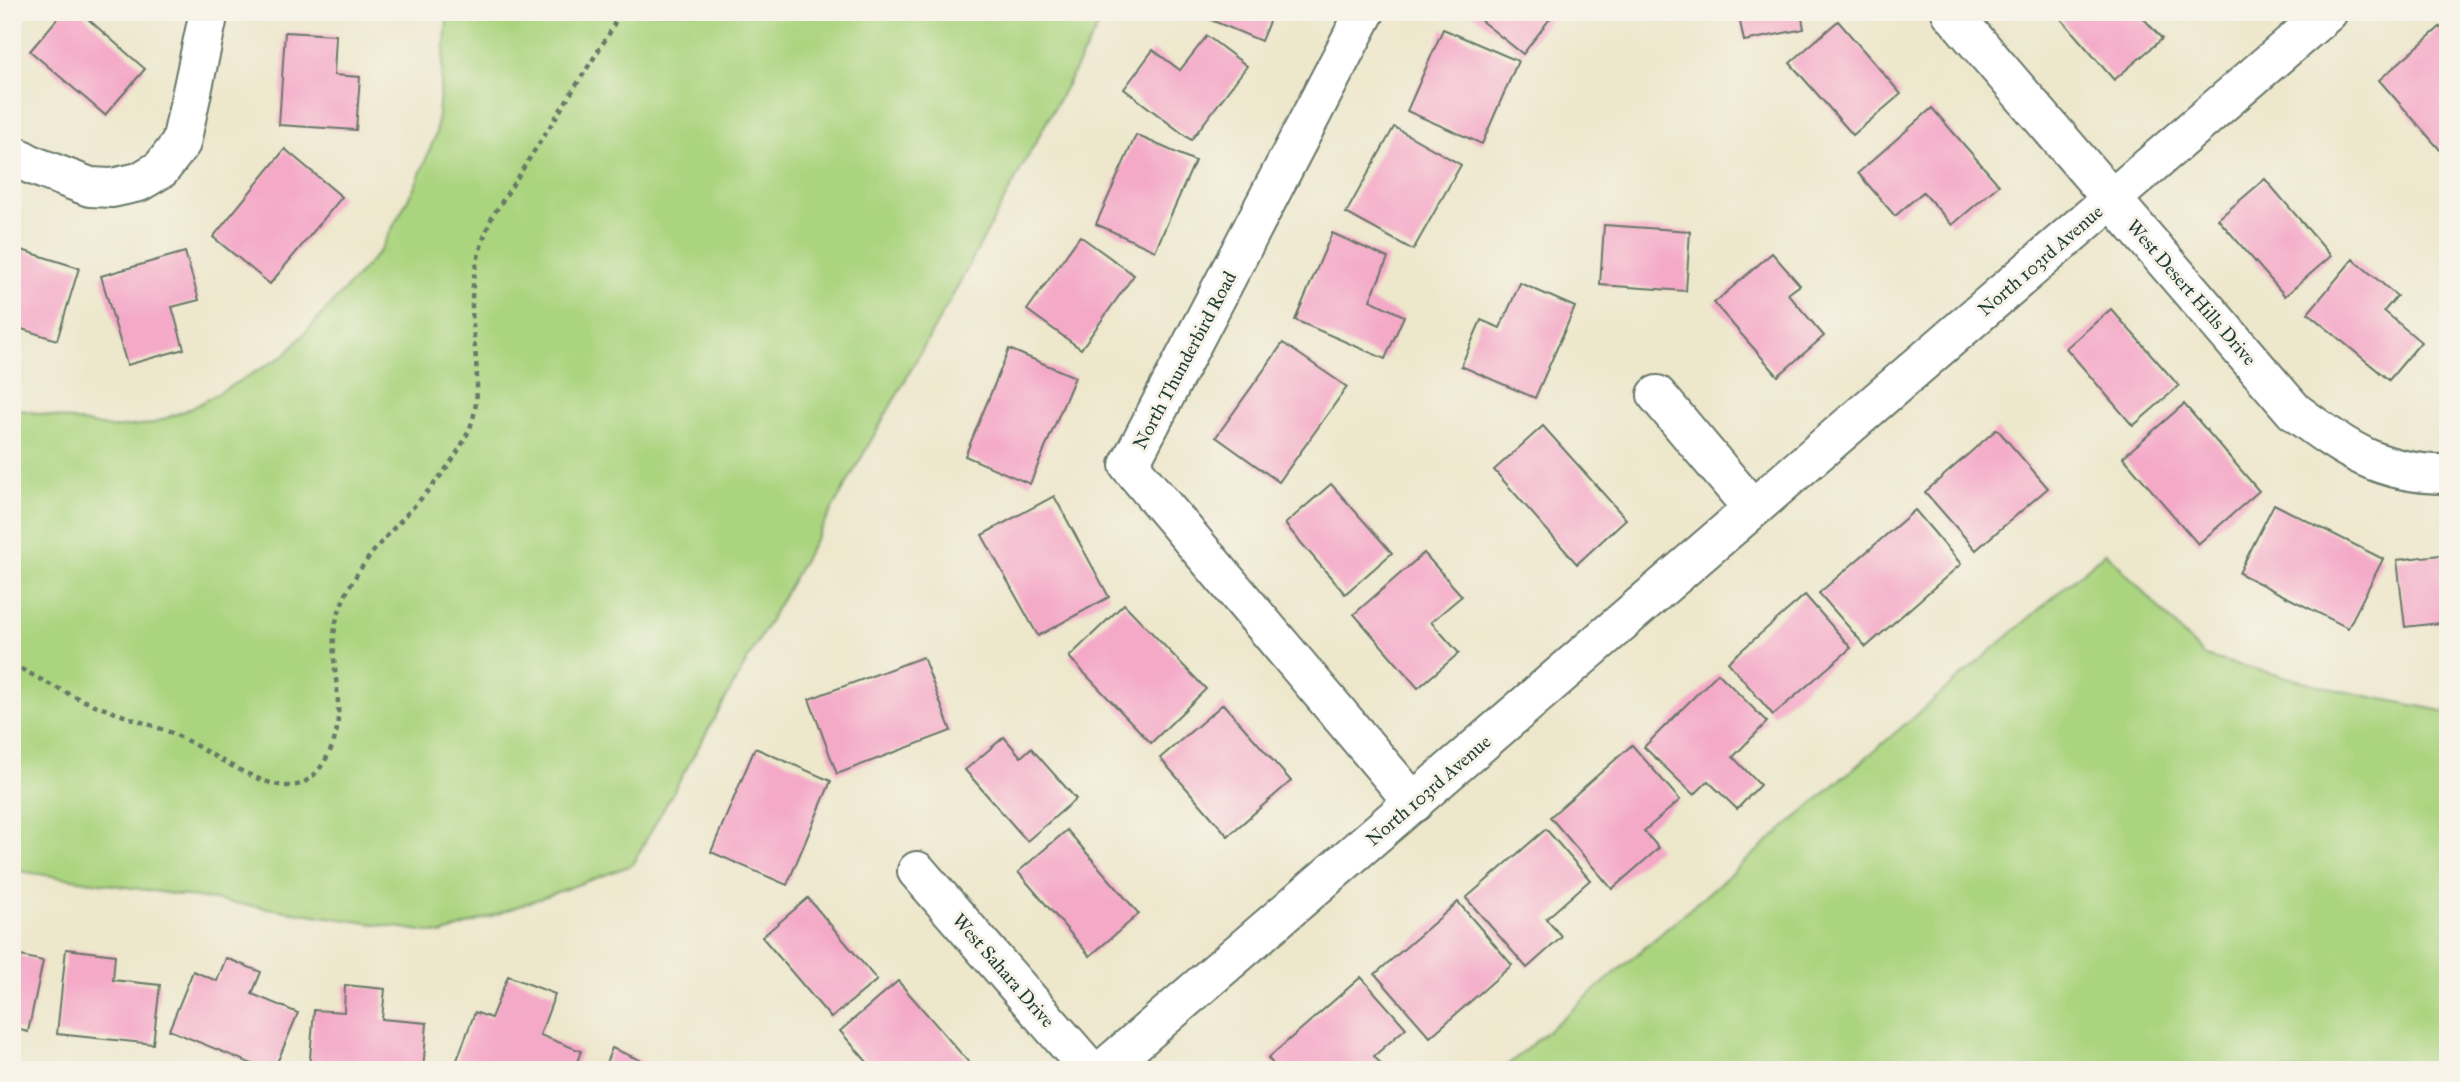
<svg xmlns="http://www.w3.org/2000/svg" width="2460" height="1082" font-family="'IM FELL Great Primer',serif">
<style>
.green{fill:#abd47f;stroke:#65885a;stroke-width:2}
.building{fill:#f4a9c7}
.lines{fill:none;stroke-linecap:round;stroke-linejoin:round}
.minor-casing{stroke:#677869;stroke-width:42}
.path{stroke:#677869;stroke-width:4.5;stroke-dasharray:5 5;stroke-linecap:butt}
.minor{stroke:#fff;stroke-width:38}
.labels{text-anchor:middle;stroke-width:6;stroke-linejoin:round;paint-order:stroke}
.street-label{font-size:19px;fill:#1f3d34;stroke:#f7f3e8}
</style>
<rect width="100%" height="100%" fill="#f7f3e8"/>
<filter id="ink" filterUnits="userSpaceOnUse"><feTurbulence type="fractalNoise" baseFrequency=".0143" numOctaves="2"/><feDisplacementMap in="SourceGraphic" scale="14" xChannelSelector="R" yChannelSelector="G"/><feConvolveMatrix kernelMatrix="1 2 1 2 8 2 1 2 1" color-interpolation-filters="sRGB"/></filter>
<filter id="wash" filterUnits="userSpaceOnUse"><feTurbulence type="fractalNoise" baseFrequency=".00686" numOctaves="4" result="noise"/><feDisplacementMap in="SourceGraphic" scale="28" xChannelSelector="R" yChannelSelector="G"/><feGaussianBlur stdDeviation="1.57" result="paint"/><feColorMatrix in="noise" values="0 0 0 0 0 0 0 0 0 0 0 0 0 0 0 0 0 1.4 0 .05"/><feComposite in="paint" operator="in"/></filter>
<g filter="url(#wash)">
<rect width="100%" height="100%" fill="#ede7cc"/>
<g class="green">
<path d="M448 12H1106L953 295 632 865 442 934 12 870V408L111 428 151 424 192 408 285 355 380 251 416 184 436 134Z"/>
<path d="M2106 552 2204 656 2342 691 2448 712V1070H1502Z"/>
</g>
<g id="blocks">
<g class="building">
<path d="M12 12 23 13 12 27Z"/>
<path d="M63 12H80L145 69 105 115 30 51Z"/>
<path d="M1192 12H1273L1261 41Z"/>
<path d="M1470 12H1555L1523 54Z"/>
<path d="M1738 12H1801L1804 29 1744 41Z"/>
<path d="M2055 12H2138L2162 39 2114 80Z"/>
<path d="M1838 21 1901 94 1853 135 1790 63Z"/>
<path d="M2440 27 2448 36V159L2379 80Z"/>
<path d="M1443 29 1518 61 1482 144 1407 111Z"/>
<path d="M285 32 336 35 334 75 360 77 356 130 279 125Z"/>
<path d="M1207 36 1247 66 1191 140 1124 89 1153 50 1180 70Z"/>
<path d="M1932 108 1999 185 1952 225 1923 192 1895 216 1858 173Z"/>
<path d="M1394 127 1461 165 1413 250 1346 213Z"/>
<path d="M1136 135 1195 161 1155 251 1096 224Z"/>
<path d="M285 149 342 197 270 284 213 237Z"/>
<path d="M2265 179 2331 256 2285 296 2218 219Z"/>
<path d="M1604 225 1690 231 1686 291 1600 285Z"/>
<path d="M1332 233 1388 258 1370 300 1404 316 1385 359 1295 320Z"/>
<path d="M1080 236 1134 275 1081 349 1027 310Z"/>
<path d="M12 247 79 268 57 340 12 326Z"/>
<path d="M185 252 199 300 172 307 184 349 127 365 101 276Z"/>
<path d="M1772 253 1800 285 1788 294 1824 336 1778 376 1714 303Z"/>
<path d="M2353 259 2397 296 2384 311 2421 342 2389 380 2308 313Z"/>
<path d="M1520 283 1575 307 1535 398 1461 366 1481 320 1500 328Z"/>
<path d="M2111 309 2179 386 2133 426 2066 348Z"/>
<path d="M2448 309V339H2446L2441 310Z"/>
<path d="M1283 343 1347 387 1279 482 1216 437Z"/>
<path d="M1009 349 1075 377 1030 484 965 456Z"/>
<path d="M2184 404 2259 491 2198 544 2123 457Z"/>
<path d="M1543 426 1626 519 1577 564 1494 470Z"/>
<path d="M1997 429 2048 488 1976 550 1925 492Z"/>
<path d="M1331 484 1392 553 1345 594 1285 524Z"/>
<path d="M1054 496 1109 597 1038 636 982 535Z"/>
<path d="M2274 504 2383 559 2348 628 2239 573Z"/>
<path d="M1915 510 1961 564 1866 647 1819 593Z"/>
<path d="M1424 553 1462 596 1431 622 1459 653 1418 688 1354 614Z"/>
<path d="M2448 554V622L2405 627 2397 560Z"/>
<path d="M1805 595 1851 648 1773 715 1728 662Z"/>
<path d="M1124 604 1206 689 1151 743 1069 657Z"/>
<path d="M923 657 951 731 837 774 809 699Z"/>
<path d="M1718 673 1767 722 1733 757 1760 785 1737 809 1708 781 1694 795 1644 747Z"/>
<path d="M1223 704 1291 781 1228 836 1160 758Z"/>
<path d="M1004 737 1021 757 1031 748 1076 799 1027 841 965 770Z"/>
<path d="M1632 745 1680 800 1644 831 1659 848 1612 889 1550 817Z"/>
<path d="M755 748 831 781 787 885 711 852Z"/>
<path d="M1546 829 1590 880 1546 919 1562 937 1527 968 1466 898Z"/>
<path d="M1067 830 1139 914 1090 956 1018 872Z"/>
<path d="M808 898 877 980 831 1018 762 937Z"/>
<path d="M1458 902 1512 965 1430 1037 1375 974Z"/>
<path d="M66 949 115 955 113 980 160 985 153 1044 57 1034Z"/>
<path d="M12 954 43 961 28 1032 12 1028Z"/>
<path d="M226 958 261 972 252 994 298 1013 274 1070H267L169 1030 193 971 217 981Z"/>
<path d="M508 976 555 994 540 1035 581 1051 574 1070H459L454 1068 475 1012 491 1018Z"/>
<path d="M1361 977 1406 1028 1374 1056 1386 1070H1278L1268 1058Z"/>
<path d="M898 981 972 1066 967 1070H874L840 1031Z"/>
<path d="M345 985 385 989 382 1019 427 1023 423 1070H309L314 1010 344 1012Z"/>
<path d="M612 1048 663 1070H603Z"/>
</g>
</g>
</g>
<g filter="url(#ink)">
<use href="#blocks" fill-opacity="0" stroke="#677869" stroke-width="2"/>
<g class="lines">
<g class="minor-casing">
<g id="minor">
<path d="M1365 12 1129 465 1414 803"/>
<path d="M1951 12 2294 411C2344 449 2382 475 2448 474"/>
<path d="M12 154 32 165 90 187 112 188 139 182 161 169 181 143 209 12"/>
<path d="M1657 395 1752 508"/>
<path d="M917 871 1090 1070"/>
<path d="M1103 1070 2328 12"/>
</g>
</g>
<path class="path" d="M12 664C40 679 68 695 97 706 122 716 147 723 172 733 203 747 259 788 291 786 309 785 322 768 329 753 351 711 325 663 337 618 358 542 438 501 469 430 485 394 472 343 472 304 472 273 480 245 492 217L609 34 620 12"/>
<use href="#minor" class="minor"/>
</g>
</g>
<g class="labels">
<g class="street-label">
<text transform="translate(2040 260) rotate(-41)" y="7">North 103rd Avenue</text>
<text transform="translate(2192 292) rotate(49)" y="7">West Desert Hills Drive</text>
<text transform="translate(1184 360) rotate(-62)" y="7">North Thunderbird Road</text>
<text transform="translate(1428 790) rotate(-41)" y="7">North 103rd Avenue</text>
<text transform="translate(1004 970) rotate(49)" y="7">West Sahara Drive</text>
</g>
</g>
<rect width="2460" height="1082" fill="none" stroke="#f7f3e8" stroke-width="42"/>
</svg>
